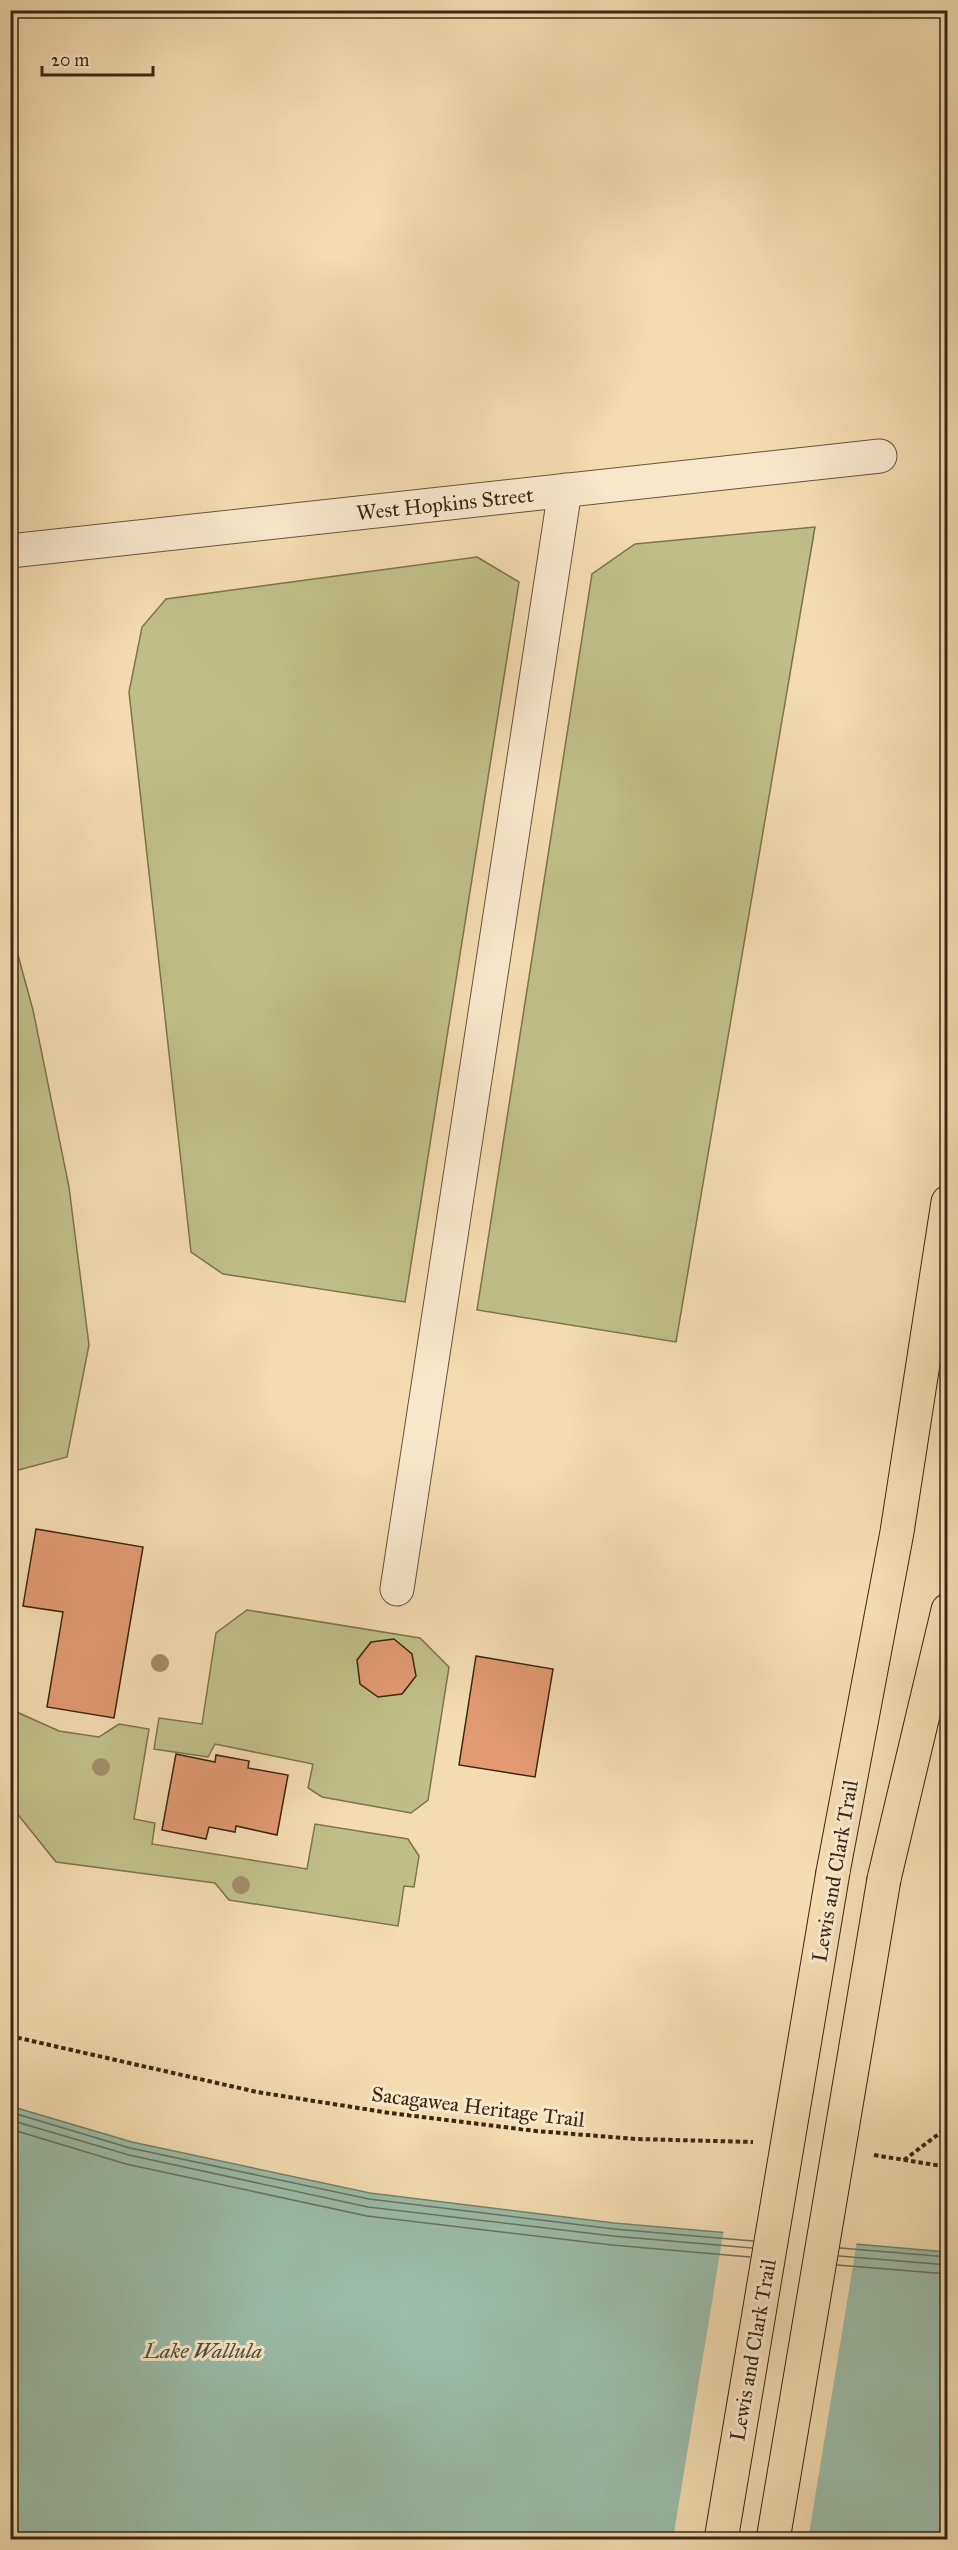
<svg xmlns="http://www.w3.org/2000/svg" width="958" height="2550" font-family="'IM FELL Great Primer',serif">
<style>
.green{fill:#c0bf87;stroke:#7e734c;stroke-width:1.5}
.water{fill:#9bbcaa;stroke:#75806c;stroke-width:1.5}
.pier{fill:#f3dcb0}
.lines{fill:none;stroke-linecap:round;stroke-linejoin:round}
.shore{stroke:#6b725d;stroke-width:1.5}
.building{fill:#e29a72;stroke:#3b2710;stroke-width:1.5}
.minor-casing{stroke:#695438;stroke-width:35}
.highway-casing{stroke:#3b2710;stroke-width:35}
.path{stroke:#3b2710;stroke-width:4;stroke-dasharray:4.5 3;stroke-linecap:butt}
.minor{stroke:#f7e8cc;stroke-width:33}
.highway{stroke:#f3dcb0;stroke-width:33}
.highway-bridge-casing{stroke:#3b2710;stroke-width:35;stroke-linecap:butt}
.highway-bridge{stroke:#f3dcb0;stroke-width:33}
.tree{fill:#a08d68}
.labels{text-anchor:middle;stroke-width:6;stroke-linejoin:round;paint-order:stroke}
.street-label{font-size:21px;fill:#3b2710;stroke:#f7e8cc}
.water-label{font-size:22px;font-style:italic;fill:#534c36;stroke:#f7e8cc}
</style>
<rect width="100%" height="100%" fill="#f3dcb0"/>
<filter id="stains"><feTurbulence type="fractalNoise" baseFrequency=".00333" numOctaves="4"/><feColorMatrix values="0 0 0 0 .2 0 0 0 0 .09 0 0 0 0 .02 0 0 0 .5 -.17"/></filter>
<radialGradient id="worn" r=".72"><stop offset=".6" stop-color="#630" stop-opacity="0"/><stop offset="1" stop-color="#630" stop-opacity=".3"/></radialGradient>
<g class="green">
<path d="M815 527 676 1342 477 1310 592 574 635 544Z"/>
<path d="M477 557 519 582 405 1302 223 1274 191 1252 129 692 142 627 166 599Z"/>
<path d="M10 926 33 1010 69 1187 89 1345 67 1457 11 1472Z"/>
<path d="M247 1610 420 1638 449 1667 428 1800 411 1813 322 1797 308 1788 313 1764 215 1744 208 1757 154 1749 159 1718 202 1724 216 1633Z"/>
<path d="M10 1709 59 1731 99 1737 119 1724 149 1729 134 1819 155 1823 152 1844 307 1869 315 1824 408 1839 419 1856 414 1887 404 1886 398 1926 229 1900 215 1883 56 1862 11 1806Z"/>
</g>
<path class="water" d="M10 2106 132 2142 370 2193 614 2223 947 2252V2539H11Z"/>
<path class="pier" d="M724 2229 857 2241 808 2540 673 2539Z"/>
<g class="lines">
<g class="shore">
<path d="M10 2112 130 2148 369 2199 614 2229 753 2241"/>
<path d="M10 2120 129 2155 368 2207 613 2236 752 2248"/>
<path d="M10 2129 126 2164 367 2216 612 2245 750 2257"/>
<path d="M840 2248 948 2257"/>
<path d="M839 2256 948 2265"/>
<path d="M837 2265 948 2274"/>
</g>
</g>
<g class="building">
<path d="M36 1529 143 1547 114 1718 47 1707 63 1612 23 1606Z"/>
<path d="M394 1639 412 1654 416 1676 402 1694 378 1697 360 1684 357 1660 371 1642Z"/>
<path d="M476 1656 553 1669 535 1777 459 1765Z"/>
<path d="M176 1754 215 1762 216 1755 249 1761 248 1768 288 1775 277 1835 236 1826 235 1832 209 1827 206 1839 162 1830Z"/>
</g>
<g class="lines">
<g class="minor-casing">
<g id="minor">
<path d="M10 551 880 456"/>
<path d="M397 1589 565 490"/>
</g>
</g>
<g class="highway-casing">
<g id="highway">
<path d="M833 1872 897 1532 948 1202"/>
<path d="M884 1879 948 1610"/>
</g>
</g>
<g class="path">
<path d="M10 2036 257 2092 390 2113 536 2131 636 2139 753 2142"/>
<path d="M874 2155 948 2167"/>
<path d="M904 2160 948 2127"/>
</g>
<use href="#minor" class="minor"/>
<use href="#highway" class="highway"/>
<g class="highway-bridge-casing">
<g id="highway-bridge">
<path d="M721 2540 833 1872"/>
<path d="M773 2540 884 1879"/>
</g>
</g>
<use href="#highway-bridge" class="highway-bridge"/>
</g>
<g class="tree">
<circle cx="160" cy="1663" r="9"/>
<circle cx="101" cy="1767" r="9"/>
<circle cx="241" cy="1885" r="9"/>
</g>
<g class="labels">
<g class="street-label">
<text transform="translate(445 504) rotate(-6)" y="7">West Hopkins Street</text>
<text transform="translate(835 1871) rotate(-80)" y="7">Lewis and Clark Trail</text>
<text transform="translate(478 2107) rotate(7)" y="7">Sacagawea Heritage Trail</text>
<text transform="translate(753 2350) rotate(-80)" y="7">Lewis and Clark Trail</text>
</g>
<g class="water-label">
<text x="203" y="2358">Lake Wallula</text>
</g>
</g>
<rect width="958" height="2550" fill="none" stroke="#f3dcb0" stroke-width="36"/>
<rect x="12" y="12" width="934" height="2526" fill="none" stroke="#3b2710" stroke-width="3"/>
<rect x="18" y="18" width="922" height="2514" fill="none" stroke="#3b2710" stroke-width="1.5"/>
<path d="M42 66v9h111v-9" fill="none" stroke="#3b2710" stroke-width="3"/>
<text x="51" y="66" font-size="18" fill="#3b2710" stroke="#f7e8cc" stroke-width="4.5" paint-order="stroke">20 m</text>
<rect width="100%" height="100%" filter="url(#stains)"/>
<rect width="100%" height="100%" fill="url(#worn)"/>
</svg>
